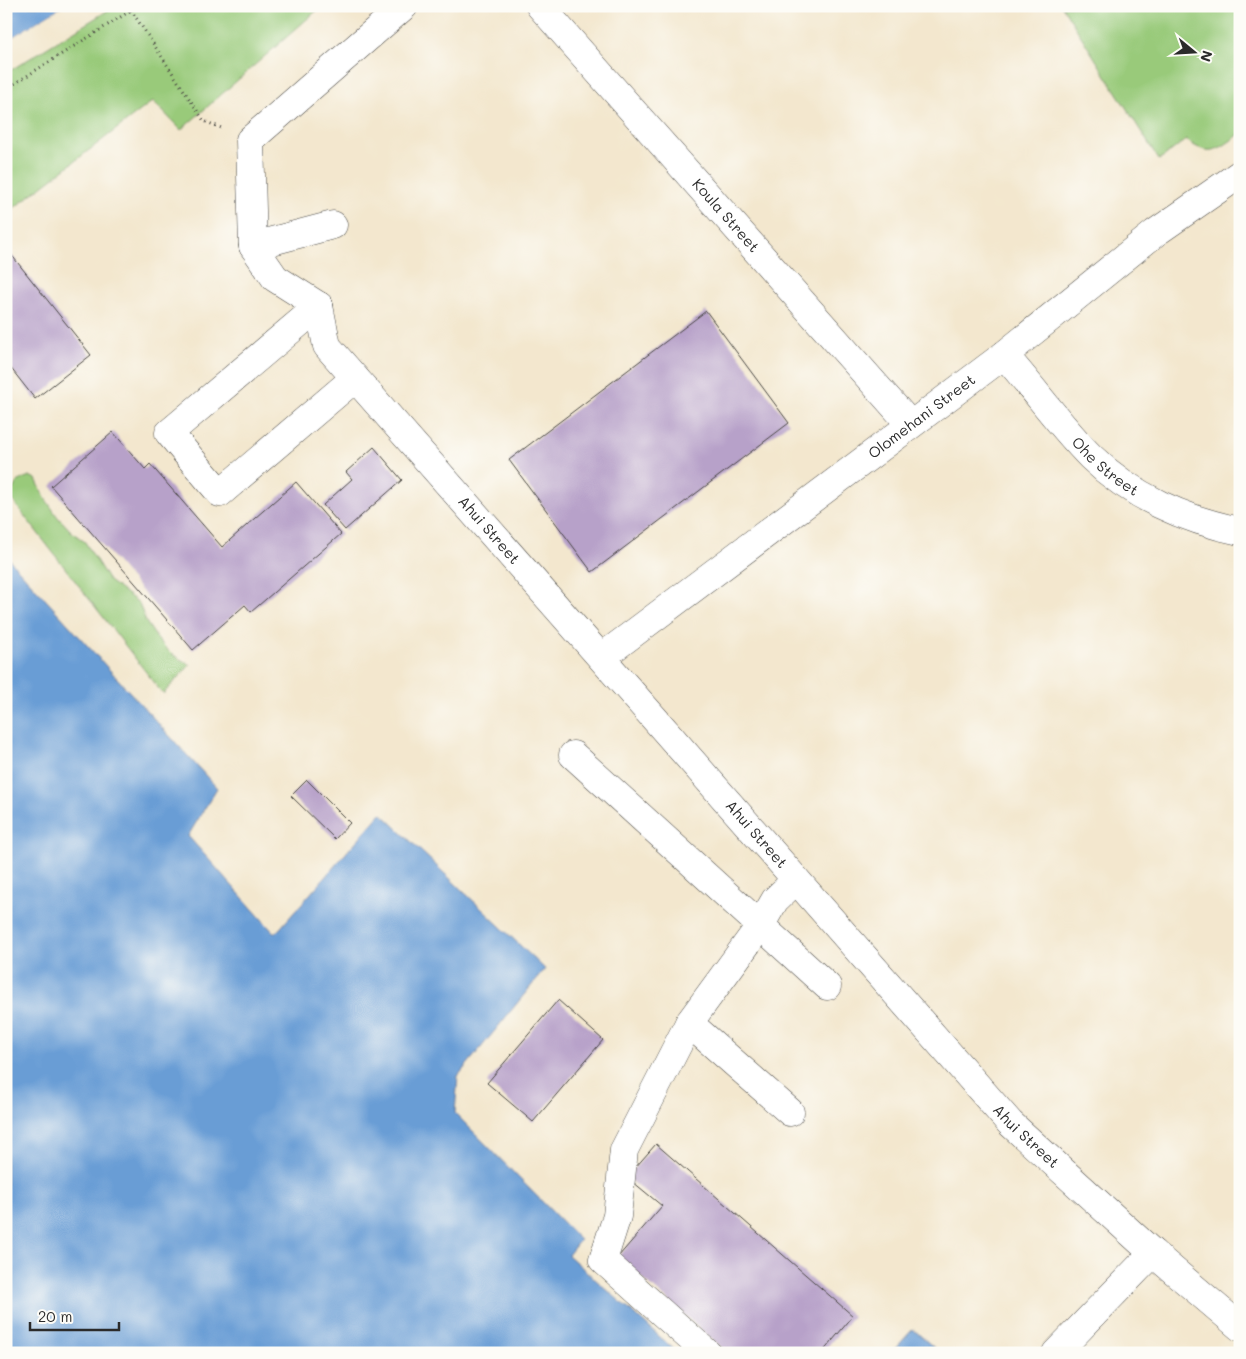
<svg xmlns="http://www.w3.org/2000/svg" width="1246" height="1359" font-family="Mali,sans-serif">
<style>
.green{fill:#99ca7a;stroke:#627a52}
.water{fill:#699dd5;stroke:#4a6480}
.pier{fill:#f3e7ce}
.building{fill:#b7a1c9}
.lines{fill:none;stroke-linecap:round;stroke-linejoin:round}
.minor-casing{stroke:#494743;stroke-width:29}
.path{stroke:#494743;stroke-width:3;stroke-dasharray:1 4;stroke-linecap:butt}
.minor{stroke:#fff;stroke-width:28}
.labels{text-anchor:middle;stroke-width:4;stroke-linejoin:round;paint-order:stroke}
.street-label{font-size:15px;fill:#2b2b2b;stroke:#fdfcf7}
</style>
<rect width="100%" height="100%" fill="#fdfcf7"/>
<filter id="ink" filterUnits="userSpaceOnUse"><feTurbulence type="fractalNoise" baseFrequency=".02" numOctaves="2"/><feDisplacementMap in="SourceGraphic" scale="10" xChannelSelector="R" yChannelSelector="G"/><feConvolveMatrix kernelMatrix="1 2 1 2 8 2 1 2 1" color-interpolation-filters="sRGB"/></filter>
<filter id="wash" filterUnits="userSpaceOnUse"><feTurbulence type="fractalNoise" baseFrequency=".0096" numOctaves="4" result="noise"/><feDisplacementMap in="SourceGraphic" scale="20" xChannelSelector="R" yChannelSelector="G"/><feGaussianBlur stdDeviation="1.12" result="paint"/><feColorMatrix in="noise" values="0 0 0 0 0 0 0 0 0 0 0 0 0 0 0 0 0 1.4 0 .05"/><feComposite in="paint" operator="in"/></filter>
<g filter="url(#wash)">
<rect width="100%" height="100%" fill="#f3e7ce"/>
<g class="green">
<path d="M115 6H322L181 130 153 101 6 214V73Z"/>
<path d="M1062 6H1240V134C1218 150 1210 158 1186 140L1159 160Z"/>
<path d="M29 476 36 479 45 498 57 516 72 532 85 542 109 581 139 603 146 622 158 640 172 654 190 665 163 694 9 496 17 482Z"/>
</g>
<g class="water">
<path d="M6 6H63L6 41Z"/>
<path d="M6 556 217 788 188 836 275 934 381 813 545 969 458 1076 455 1113 580 1240 568 1255 678 1353H6Z"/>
<path d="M913 1329 940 1353H891Z"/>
</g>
<path class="pier" d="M63 6H65L64 8 6 43V41Z"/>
<g id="blocks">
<g class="building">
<path d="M6 248 91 355 35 399 6 362Z"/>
<path d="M706 311 789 423 592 572 509 460Z"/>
<path d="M113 432 145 469 150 464 222 547 296 482 341 534 251 612 245 605 193 650 51 486Z"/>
<path d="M374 447 402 480 345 530 323 505 352 479 346 472Z"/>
<path d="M307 780 350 823 335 839 291 796Z"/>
<path d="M558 1000 603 1040 533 1122 487 1083Z"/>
<path d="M656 1144 853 1316 822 1353H728L618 1257 662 1206 627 1177Z"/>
</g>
</g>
</g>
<g filter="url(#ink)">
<use href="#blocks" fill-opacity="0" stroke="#494743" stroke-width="1"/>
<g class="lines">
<g class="minor-casing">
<g id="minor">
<path id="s1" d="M540 6 910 424"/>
<path d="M253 246 333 225"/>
<path id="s2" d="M319 306 327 346 1010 1123 1153 1253 1240 1327"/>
<path d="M319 306 169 433 220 493 355 378"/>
<path d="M319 306 275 278 253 246 250 140 404 6"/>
<path id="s3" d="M1004 355C1034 388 1059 425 1091 457 1131 496 1185 520 1240 531"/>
<path id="s4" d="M602 657 1004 355 1155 233 1240 174"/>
<path d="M573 755 827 986"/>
<path d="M689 1023 790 1112"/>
<path d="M707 1353 603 1260 617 1216 624 1150 689 1023 760 926 775 900 796 880"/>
<path d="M1056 1353 1153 1253"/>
</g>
</g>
<g class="path">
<path d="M131 10 204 121 224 129"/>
<path d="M6 89 138 6"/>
</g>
<use href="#minor" class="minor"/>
</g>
</g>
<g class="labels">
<g class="street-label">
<text dy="5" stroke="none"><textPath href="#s1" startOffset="280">Koula Street</textPath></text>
<text dy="5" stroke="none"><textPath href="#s4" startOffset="400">Olomehani Street</textPath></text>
<text dy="5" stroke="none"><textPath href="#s3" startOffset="151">Ohe Street</textPath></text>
<text dy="5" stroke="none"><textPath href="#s2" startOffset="286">Ahui Street</textPath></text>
<text dy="5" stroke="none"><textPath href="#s2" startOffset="691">Ahui Street</textPath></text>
<text dy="5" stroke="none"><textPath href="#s2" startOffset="1096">Ahui Street</textPath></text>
</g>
</g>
<rect width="1246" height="1359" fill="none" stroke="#fdfcf7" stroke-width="25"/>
<g transform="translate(1194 52) rotate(108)" stroke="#fdfcf7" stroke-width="4" paint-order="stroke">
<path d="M0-4L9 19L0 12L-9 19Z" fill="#2b2b2b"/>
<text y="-8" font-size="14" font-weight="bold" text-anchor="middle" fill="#2b2b2b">N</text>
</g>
<path d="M30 1322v8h89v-8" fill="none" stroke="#2b2b2b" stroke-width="2.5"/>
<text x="38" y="1322" font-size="15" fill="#2b2b2b" stroke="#fdfcf7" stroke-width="4" paint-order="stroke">20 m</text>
</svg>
